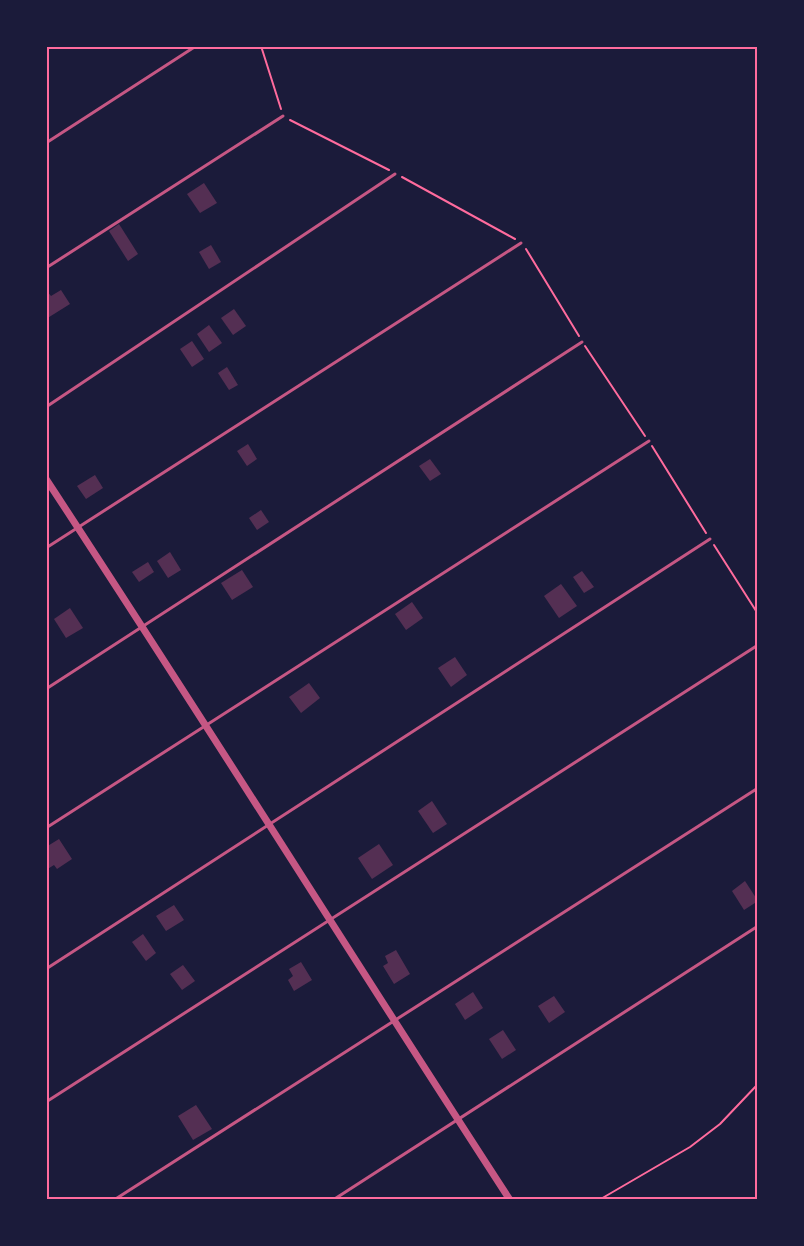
<svg xmlns="http://www.w3.org/2000/svg" width="804" height="1246" font-family="'IBM Plex Sans',sans-serif">
<style>
.building{fill:#542f53}
.lines{fill:none;stroke-linecap:round;stroke-linejoin:round}
.path{stroke:#ff6b9d;stroke-width:2}
.service{stroke:#c65784;stroke-width:3}
.tertiary{stroke:#c65784;stroke-width:7}
.neatline{fill:none;stroke:#ff6b9d;stroke-width:2}
</style>
<rect width="100%" height="100%" fill="#1b1b3a"/>
<g class="building">
<path d="M204 183 217 203 200 213 187 194Z"/>
<path d="M119 224 138 254 128 261 109 231Z"/>
<path d="M211 245 221 262 209 269 199 252Z"/>
<path d="M46 290 51 296 61 290 70 304 46 319Z"/>
<path d="M234 309 246 326 233 335 221 318Z"/>
<path d="M209 325 222 343 209 352 197 334Z"/>
<path d="M192 341 204 359 192 367 180 349Z"/>
<path d="M227 367 238 385 229 390 218 373Z"/>
<path d="M248 444 257 459 247 466 237 451Z"/>
<path d="M430 459 441 474 430 481 419 466Z"/>
<path d="M95 475 103 488 86 499 77 486Z"/>
<path d="M261 510 269 522 257 530 249 518Z"/>
<path d="M170 552 181 570 168 578 157 561Z"/>
<path d="M148 562 154 572 139 582 132 572Z"/>
<path d="M242 570 253 587 232 600 221 583Z"/>
<path d="M582 571 594 587 584 593 573 577Z"/>
<path d="M561 584 577 606 559 618 544 596Z"/>
<path d="M412 602 423 618 406 630 395 614Z"/>
<path d="M70 608 83 628 66 638 54 619Z"/>
<path d="M455 657 467 675 451 687 438 668Z"/>
<path d="M309 683 320 698 301 713 289 697Z"/>
<path d="M432 801 447 824 433 833 418 811Z"/>
<path d="M59 839 72 859 57 869 54 865 46 870V847Z"/>
<path d="M379 844 393 865 372 879 358 858Z"/>
<path d="M745 881 758 901 744 910 732 891Z"/>
<path d="M174 905 184 920 166 931 156 916Z"/>
<path d="M143 934 156 953 146 961 132 942Z"/>
<path d="M396 950 410 974 394 984 383 966 388 963 385 956Z"/>
<path d="M301 962 312 980 294 991 288 980 293 976 289 969Z"/>
<path d="M183 965 195 981 182 990 170 974Z"/>
<path d="M473 992 483 1008 465 1020 455 1004Z"/>
<path d="M554 996 565 1012 549 1023 538 1006Z"/>
<path d="M503 1030 516 1050 502 1059 489 1039Z"/>
<path d="M196 1105 212 1129 193 1140 178 1116Z"/>
</g>
<g class="lines">
<g class="path">
<path d="M261 46 281 109"/>
<path d="M290 120 389 170"/>
<path d="M402 177 515 239"/>
<path d="M526 249 579 336"/>
<path d="M585 346 645 436"/>
<path d="M652 446 706 533"/>
<path d="M714 545 758 614"/>
<path d="M599 1200 690 1147 720 1124 758 1084"/>
</g>
<g class="service">
<path d="M46 143 196 46"/>
<path d="M46 268 283 116"/>
<path d="M46 407 395 174"/>
<path d="M46 548 521 243"/>
<path d="M46 689 582 342"/>
<path d="M46 828 649 441"/>
<path d="M46 969 710 539"/>
<path d="M46 1102 758 645"/>
<path d="M114 1200 758 788"/>
<path d="M333 1200 758 926"/>
</g>
<path class="tertiary" d="M46 479C203 718 354 960 510 1200"/>
</g>
<rect width="804" height="1246" fill="none" stroke="#1b1b3a" stroke-width="96"/>
<rect x="48" y="48" width="708" height="1150" class="neatline"/>
</svg>
